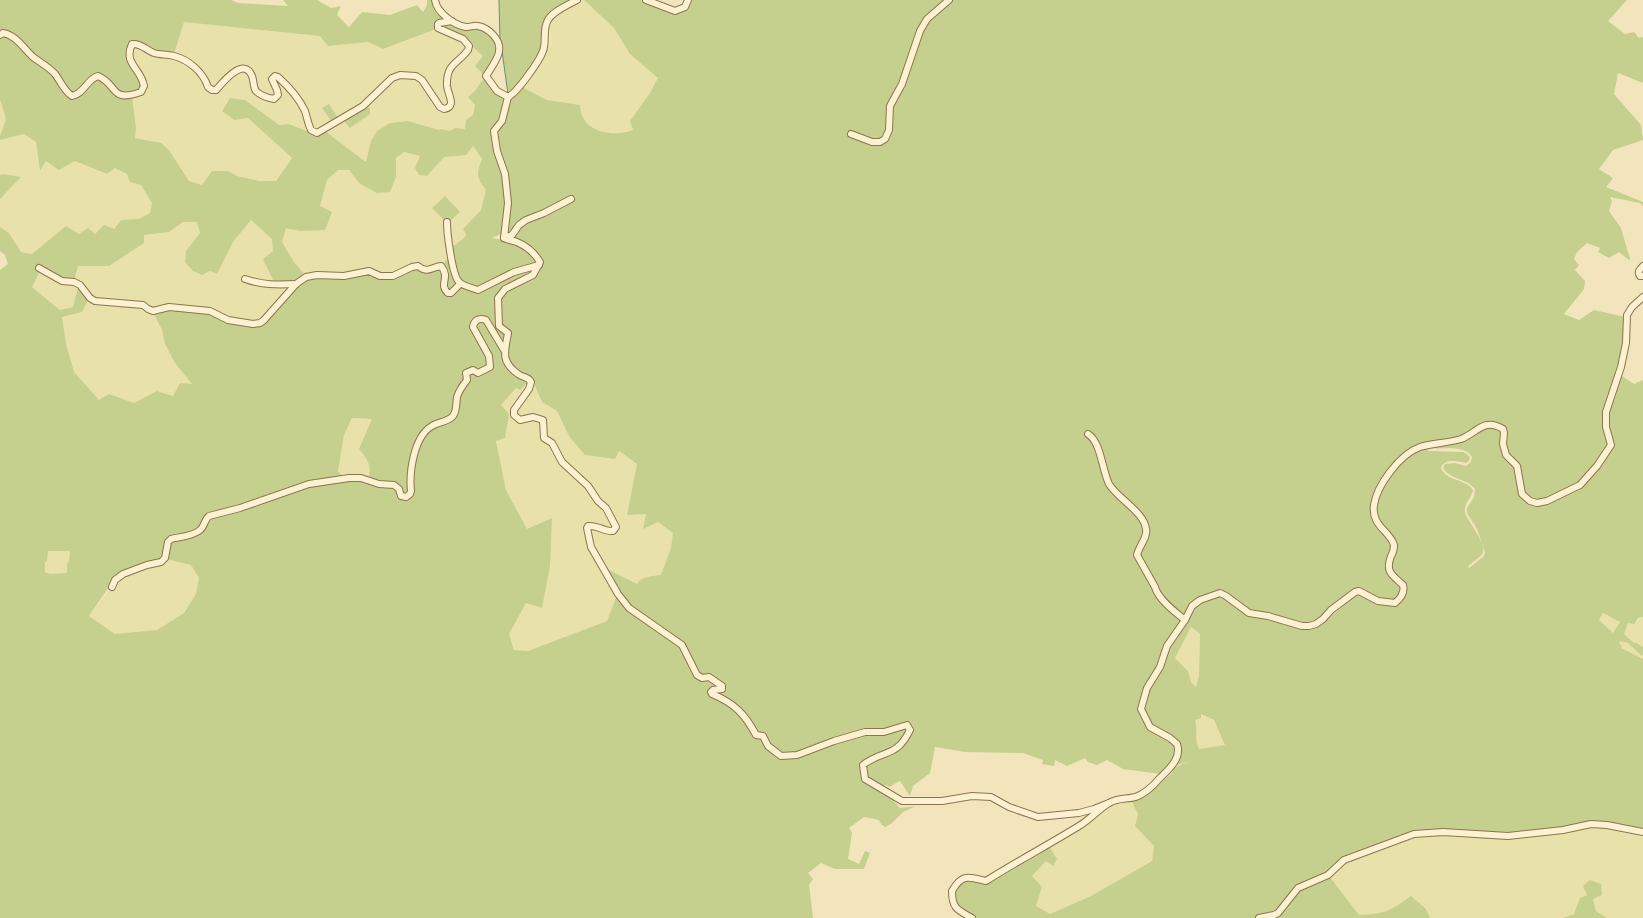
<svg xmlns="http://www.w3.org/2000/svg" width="1643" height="918" font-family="'Noto Serif',serif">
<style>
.farmland{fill:#e8e1a9}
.green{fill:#c5d08f;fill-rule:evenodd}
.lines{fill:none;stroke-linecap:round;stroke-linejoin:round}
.stream{stroke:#679089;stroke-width:1}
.minor-casing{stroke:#8b7454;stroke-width:8}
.minor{stroke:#fcf1d0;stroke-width:6}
</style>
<rect width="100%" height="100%" fill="#f2e5bc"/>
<g class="farmland">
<path d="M580 0H584L614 28 630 54 658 78 651 93 630 121 633 130 624 133 599 132 593 128 580 114V105L547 100 522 87 546 44 552 45 549 22 550 20Z"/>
<path d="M184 22 320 36 329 46 368 42 383 49 436 29 450 34 465 44 467 49 449 66V105L444 108 423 79 400 73 362 104 338 118 329 104 323 108 332 122 317 131 312 129 307 113 274 75 276 91 274 97 268 96 257 89 244 67 215 88 209 86 207 80 174 54Z"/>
<path d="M470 44 483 56 485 76 475 91 469 97 475 105 473 115 466 129 451 132 442 129 439 130 408 121 377 131 371 141 367 162 325 131 343 120 350 128 370 109 367 104 393 80 409 76 421 82 431 98 449 110V86L452 68Z"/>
<path d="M133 46 184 62 194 69 212 92 238 71 248 72 253 91 275 101 274 80 277 79 298 101 309 132 289 124 279 125 245 100 230 98 222 111 234 120 248 118 292 158 276 181H259L237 176 228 171 202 185 189 181 169 150 161 143 135 138 136 128 132 97 131 60Z"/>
<path d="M0 101H1L6 119 0 136Z"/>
<path d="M24 134 36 142 40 171 46 161H75L106 174 115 168 127 174 131 182 141 185 152 203 151 213 139 220H121L114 229 95 234H79L66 226 32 254 21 252 9 233 0 227V199L20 177 3 174 0 175V140Z"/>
<path d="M473 146 482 159 477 172 478 179 486 190 481 210 463 229 466 234 464 238 452 247 449 222 459 212 446 222 450 256 442 265 392 274 305 275 294 262 282 242 286 227 300 231 320 206 327 180 338 169 349 170 360 184 396 177V158L404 152 421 156 466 155Z"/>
<path d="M251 220 272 239 273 251 263 259 274 282H259L245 276 243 280 258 286 267 287 292 286 259 321 228 318 211 309 170 305 153 309 143 304 96 299 91 297 81 284 74 281 78 266H109L144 243V235L169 232 183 222H198L200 233 186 251 185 262 193 271 202 275 210 271 217 274 233 242Z"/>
<path d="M40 271 78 287 73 307 61 310 32 287Z"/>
<path d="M88 300 142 307 153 312 162 330 165 344 175 363 193 385 173 396 157 391 134 403 109 394 99 400 73 372 66 344 62 317 82 312Z"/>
<path d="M532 379 542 402 557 411 569 436 618 451 637 464 627 514H646L643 528 658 522 673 533 671 548 661 575 649 576 640 580 637 584 605 568 592 547 589 528 612 533 614 518 563 461 545 437 546 423 518 417 516 411Z"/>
<path d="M529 381 530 383 519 401 516 419H539L550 443 605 510 614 528H585V534L589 549 617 595 607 621 528 651 514 650 509 634 526 603 542 608 552 518 527 529 506 490 496 441 505 438 501 405 516 388Z"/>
<path d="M352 418 372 419 368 459 371 472 368 478 343 477 338 471 344 435Z"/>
<path d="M70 550 69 563H67V574H50L44 572 45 562 47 561 48 551Z"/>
<path d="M166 559 191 565 199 578 196 594 184 613 157 630 115 634 89 616 111 587 119 578Z"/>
<path d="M1603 613 1620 621 1613 633 1599 620Z"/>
<path d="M1643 617V647L1635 642 1634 643 1624 634 1628 623Z"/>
<path d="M1190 627 1200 634 1199 676 1196 687 1191 682 1188 671 1175 658Z"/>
<path d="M1620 641 1628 643 1642 656 1643 655V659L1621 648 1618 643Z"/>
<path d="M1200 714 1214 721 1226 745 1199 749 1195 740 1197 728 1195 720Z"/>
<path d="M1131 800 1138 814 1135 826 1154 846 1152 861 1091 896 1050 914 1036 906 1042 887 1032 876 1046 861 1053 866 1049 846 1110 805 1119 801Z"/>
<path d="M1591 826 1607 827 1643 834V918H1607L1596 911 1593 898 1587 895 1580 898 1574 914 1563 918H1430L1426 909 1411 896 1394 909 1375 914 1359 915 1329 876 1345 862 1414 836Z"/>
</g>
<g class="green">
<path d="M0 0H231L238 3 288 6 283 0H317L331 8 341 6 337 15 349 27 362 12 390 15 417 5 423 12 427 5V0H434L448 20 436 29 383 49 368 42 328 46 320 36 184 22 174 54 153 51 138 42 127 50 128 61 143 86 140 91 121 94 98 74 72 95 25 46 0 33Z"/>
<path d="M499 0H573L547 18 542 51 524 79 508 95 499 32Z"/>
<path d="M584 0H641L675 13 687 8 690 0H946L926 18 919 30 901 83 888 105 887 130 883 138 873 141 849 132 848 135 872 144 880 143 886 140 891 131 892 106 904 85 922 32 928 20 951 0H1627L1608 21 1625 34 1634 32 1639 38 1643 37V83L1618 73 1614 94 1641 125 1643 140 1613 150 1599 169 1613 178 1606 187 1643 202V206L1640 203 1610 197 1612 201 1609 211 1621 228 1630 259 1629 260 1619 252 1609 258 1598 252 1600 248 1587 243 1577 252 1574 259 1579 265 1575 270 1585 281 1584 289 1564 314 1579 320 1594 310 1625 317 1623 342 1619 367 1604 411 1603 427 1608 445C1602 458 1590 474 1577 483 1567 490 1540 505 1529 497 1519 489 1524 477 1520 466 1518 459 1510 457 1508 451 1504 440 1512 427 1497 423 1482 418 1474 428 1463 435 1458 437 1450 438 1444 439 1433 441 1418 442 1408 449 1404 451 1401 456 1398 460 1386 474 1366 496 1371 516 1374 528 1386 534 1390 545 1394 553 1383 561 1386 570 1390 584 1410 582 1394 600L1379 599 1360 588 1354 589 1329 608 1322 617 1315 621 1302 623 1269 613 1251 610 1233 597 1220 590C1199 596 1193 597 1183 617L1172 608 1158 592 1156 586 1140 557 1137 558 1153 588 1154 594 1169 611 1181 620 1163 646 1157 666 1144 687 1138 709 1147 729 1175 745C1175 758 1171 766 1161 774L1123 769 1107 760 1097 765 1088 762 1085 758 1067 766 1055 760 1054 766 1042 764 1043 760 1023 753 965 752 935 747 930 773 913 786 910 796 900 781 889 787 886 785 881 787 867 778 865 766C879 754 899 756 908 738 910 733 912 731 911 726L904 723 884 730 865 731 833 739 797 753 781 754 769 745 764 735 758 734C747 713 735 702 713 693V692L723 690 724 686 710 676H702L699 674 683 644 630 607 605 568 637 584C642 576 652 576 661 575L671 548 673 533 658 522 643 529 646 514 627 515 637 464 619 451 615 459 585 455 569 436 557 411 542 402 532 379 527 376 520 374 509 365 506 350 509 333 501 325 500 298C512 284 536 283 542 262 534 249 522 242 508 238L513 236 520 226 526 222 545 215 568 202 567 200 543 212 525 218 518 223 511 233 505 236 509 203 507 174 499 151 496 132 504 122 510 98 516 94 522 87 547 100 580 105C581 132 612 138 633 130L630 121 650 93 658 78 630 54 614 28Z"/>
<path d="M451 23 466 29 478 27 491 35 496 42 498 51 485 76C490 87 496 92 506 98L500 120 493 131C493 146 500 158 503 172 508 193 504 214 501 234L492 238 517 243 534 256 538 264 514 270 478 288 461 282 457 277 452 247 464 238 466 234 463 229 481 210 486 190C476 177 476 175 482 159L473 146 466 155 444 157 427 176 419 175 415 168 420 156 404 152 396 158V177L390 192 377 193 360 184 349 170H338L327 180 320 206 332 212 325 230 300 231 286 228 282 242 294 262 305 275 295 282H274L263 259 273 251 272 239 251 220 233 242 217 274 210 271 202 275 193 271 185 262 186 251 200 233 197 222H183L169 232 144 235V243L109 266H78L74 281 63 279 37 266 40 271 32 287 60 310 73 307 78 287 88 300 82 312 62 317 66 344 74 372 99 400 109 394 134 403 157 391 173 396 180 383 192 384 175 363 165 344 162 330 153 312 169 309 210 313 227 321 253 325H260L297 285 307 279 317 277H345L369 273 380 278H393L412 268H417L422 272H428L441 268C443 271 445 272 445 276 444 284 436 295 452 295L461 286 478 292 515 273 536 268 532 273 505 288 497 297 498 327 506 334 503 346 487 318 479 317C458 328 490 350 489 366L478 371C473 369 469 369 465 372L466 380 460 387 452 415 448 418 431 424 421 433 409 463 408 493 406 495 403 494C399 481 391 485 380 482 376 481 372 479 368 478 373 466 366 457 359 449L372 419 352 418 344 435 338 471 343 477 309 483 240 506 208 514 205 516 200 528 170 538 166 541 165 553 160 561 146 563 117 575 89 616 115 634 157 630 184 613 196 594 199 578 191 565 166 559 168 546 172 541C180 538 194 537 201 532 206 528 205 521 210 517L241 509 309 486 349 480 360 479 378 485 394 487 398 491 400 497 406 499 411 496 412 491 413 464 424 435 433 427 450 421 454 418 462 389 468 381V373L473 372 478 375 492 367 491 355 475 327 477 322 483 320 502 351 506 366 519 378 529 381 520 390 516 388 501 405 509 414 505 438 496 441 506 490 527 529 552 518 550 566 542 608 526 603 509 634 514 650 528 651 607 621 617 595 628 609 680 646 696 677 702 680 709 679 721 687 712 688 710 691 711 696C719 699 729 702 736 709 743 717 751 736 762 738L767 747 780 758 797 757 835 743 866 734 885 733 907 727 908 730C907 733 905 738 903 741 893 754 873 753 862 765L864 780 891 798 900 808 916 806 903 812 892 823 885 827 881 824 879 820 864 817 849 828 852 833 848 859 859 864 865 851 870 853 864 869H835L821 863 808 873 813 879 809 885 813 918H0V270L8 264 5 255 0 251V227L9 233 21 252 32 254 66 226 79 234 88 228 95 234 104 225 114 229 121 220 139 219 150 213 152 203 141 185 130 182 127 174 115 168 107 174 75 161 59 170 46 161 40 171 36 142 24 134 0 140V136L6 119 1 102 0 101V37L3 35 9 36 33 59 46 67 54 76 67 95 72 98C84 95 87 81 98 78 115 85 106 98 132 97L136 128 135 138 161 143 169 150 189 181 202 185 212 171H228L237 176 259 181H276L292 158 248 118 234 120 222 111 230 98 245 100 279 125 289 124 317 135 325 131 366 162 371 141 377 131 390 123 408 121 439 130 441 129 450 131 455 128 465 129 466 120 473 115 475 105 468 97 475 91 485 76 475 66 483 56 463 38 439 26ZM48 551H70L69 562 67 563V573L50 574 45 572V562L47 561Z"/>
<path d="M329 104 338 118 332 122 322 108Z"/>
<path d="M367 104 370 109V114L350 128 343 120Z"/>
<path d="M3 174 21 177 0 199V175Z"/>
<path d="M445 196 460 212 449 222H446L432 208Z"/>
<path d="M450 256 458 284 448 291C446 281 450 274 442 265Z"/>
<path d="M1622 376 1634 384 1643 380V617L1638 618 1634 624 1628 623 1624 634 1634 643 1635 642 1643 647V655L1642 656 1628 643 1620 641 1619 643 1622 646 1621 648 1643 659V831L1607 824 1508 835 1425 831 1343 859 1327 874 1297 887 1277 912 1254 918H977L960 908 954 901C956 881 966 877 984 884L1049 846 1057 859 1053 866 1046 861 1032 876 1042 887 1036 906 1050 914 1091 896 1152 861 1154 846 1135 826 1138 814 1131 800 1148 794 1171 774 1175 767 1188 762 1177 765 1181 753V743L1152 725 1144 708 1150 689 1168 648 1194 608 1201 602 1219 596 1268 619 1301 629 1318 627 1356 595 1359 594C1371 601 1382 607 1396 606L1406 591V584L1392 570 1391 563 1397 550 1377 514V505L1384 485 1410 454 1426 449 1429 451 1464 452 1470 457 1469 461 1466 463C1457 461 1444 458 1441 468 1447 482 1465 478 1473 490 1472 498 1463 504 1465 512 1467 521 1486 542 1483 552 1481 557 1472 563 1468 566L1469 568 1484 556 1485 552 1477 529 1467 513V508L1474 497 1475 489C1467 478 1450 480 1443 468L1445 464 1455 463 1466 466 1471 462 1472 457C1465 444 1441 450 1429 448L1446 444 1481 429 1491 427 1501 431V445L1515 467 1519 495 1528 503 1537 506 1548 504 1581 487 1599 468 1614 445 1609 426V412ZM1603 613 1620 622 1613 633 1599 620ZM1191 627 1200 634 1199 676 1196 687 1191 682 1188 671 1175 658ZM1201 714 1214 720 1225 745 1199 749C1193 736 1199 734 1195 720L1201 718Z"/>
<path d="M1329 876 1359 915C1384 914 1391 911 1411 896L1426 909 1430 918H1268L1300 890Z"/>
<path d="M1590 880 1601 884 1602 895 1593 899 1596 911 1607 918H1563L1574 914 1580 898 1587 895 1583 886Z"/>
</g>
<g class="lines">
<g class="stream">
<path d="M499 0 500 40"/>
<path d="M502 51 508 94"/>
</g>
<g class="minor-casing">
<g id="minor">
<path d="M435 0C437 13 454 25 466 27 470 27 475 25 478 26 489 28 501 40 499 51 499 57 490 70 486 76L497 91 508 97C517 93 540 60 543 51 547 41 542 30 548 20 553 11 568 5 577 0"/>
<path d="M646 0 675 11 685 7 688 0"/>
<path d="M0 35 3 33C16 35 24 49 33 57 41 63 49 67 55 74 61 82 64 91 72 96 84 94 87 79 98 76 119 85 109 103 141 92L144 86C141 68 123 64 132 44 141 43 146 50 154 53 160 55 167 54 174 56 189 60 203 72 208 87L212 90H216C223 82 244 56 252 76 254 81 253 87 256 91 261 96 268 98 274 99L278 95 277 90 272 79 275 76 278 77C289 87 299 98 305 111 307 117 308 124 311 130L317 133 363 106 392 78 400 75 416 76 422 80 440 107 444 109C457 107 448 95 447 86 446 63 458 64 468 50L469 46 463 39 438 28V24L439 23 452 21"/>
<path d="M508 97 502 121 494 131 497 151 505 174 508 203 504 238C509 241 514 240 519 243 528 247 535 254 540 262L533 275 505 289 498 298 499 326 508 333C505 351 500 361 518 374 523 378 528 376 531 382L529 389 514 410V415L520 420 533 417 543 420 544 438 552 443 562 462 588 486 598 501 606 508 616 527 613 531C604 532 598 525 588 526L587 528 591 547 618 594 629 608 682 645 697 675 702 678 709 677 722 686V689L713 690 711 692 712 694C734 703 745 714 756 735L763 736 768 746 781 756 797 755 834 741 865 732H884L907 725 910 730C896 759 883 749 863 765L865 779 902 801H942L972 796 991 797 1009 807 1038 817 1079 813 1094 809 1109 803"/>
<path d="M851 134 872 142H880L885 139 889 130 890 106 902 84 920 31 927 19 949 0"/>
<path d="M447 222C447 233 452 275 459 282 463 286 472 288 478 290L514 272 539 265"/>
<path d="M504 238 512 235 519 225 526 220 544 213 571 199"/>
<path d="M1643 266C1640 269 1637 272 1640 276H1643"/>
<path d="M39 268 62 281 74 282 80 285 90 298 95 301 143 305 148 309 153 311 169 307 210 311 228 320 253 324 260 323 264 320 296 284 306 277 317 275 344 276 369 271 380 276H393L412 267 418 266C428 274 431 267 441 266 451 278 438 284 448 293H451L460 284"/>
<path d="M245 279C262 285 277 285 296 284"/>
<path d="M1088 434C1101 442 1102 470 1109 484 1118 499 1144 512 1146 529 1148 537 1139 546 1137 555L1155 587C1158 599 1175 612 1185 620"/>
<path d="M112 587 115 580 123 574 147 565 161 562 165 558 168 542 171 539C179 537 194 536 200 530 205 526 204 520 209 516L240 508 309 484 349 478H361L379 484 394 485 399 489 401 496 406 497 410 494 411 491C409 472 414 436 432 426 438 422 448 422 453 416 457 411 456 403 457 397 459 390 463 385 467 380L466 373 473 370 478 373 490 367 489 356 473 327C474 321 478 317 486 320L504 350"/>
<path d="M972 918C958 910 952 909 952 891 962 873 969 877 986 881 1016 862 1048 845 1079 826 1089 820 1098 810 1109 803 1119 797 1129 800 1138 796 1147 792 1153 786 1159 779 1168 770 1182 759 1177 744L1170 738 1150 727 1141 709 1147 688 1160 667 1167 646 1185 620 1192 606 1200 600 1220 593 1226 596 1249 613 1268 616 1302 626H1309L1316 624 1323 619 1331 610 1355 592 1359 591 1378 601 1395 603C1401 598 1405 592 1403 585 1392 575 1385 572 1391 556 1393 553 1394 550 1394 545 1390 531 1371 526 1374 505 1377 485 1400 454 1420 447 1433 443 1448 443 1461 439 1477 433 1484 417 1503 429L1504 433 1503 444 1506 455 1517 466 1522 494 1530 501 1537 503 1547 501 1580 485 1597 466 1611 445 1606 427V412L1621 367 1626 343 1627 315 1632 307 1643 297"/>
<path d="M1259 918 1274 915 1278 913 1298 888 1328 875 1344 860 1414 834 1443 832 1508 836 1563 830 1591 824 1607 825 1643 832"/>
</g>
</g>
<use href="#minor" class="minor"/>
</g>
</svg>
